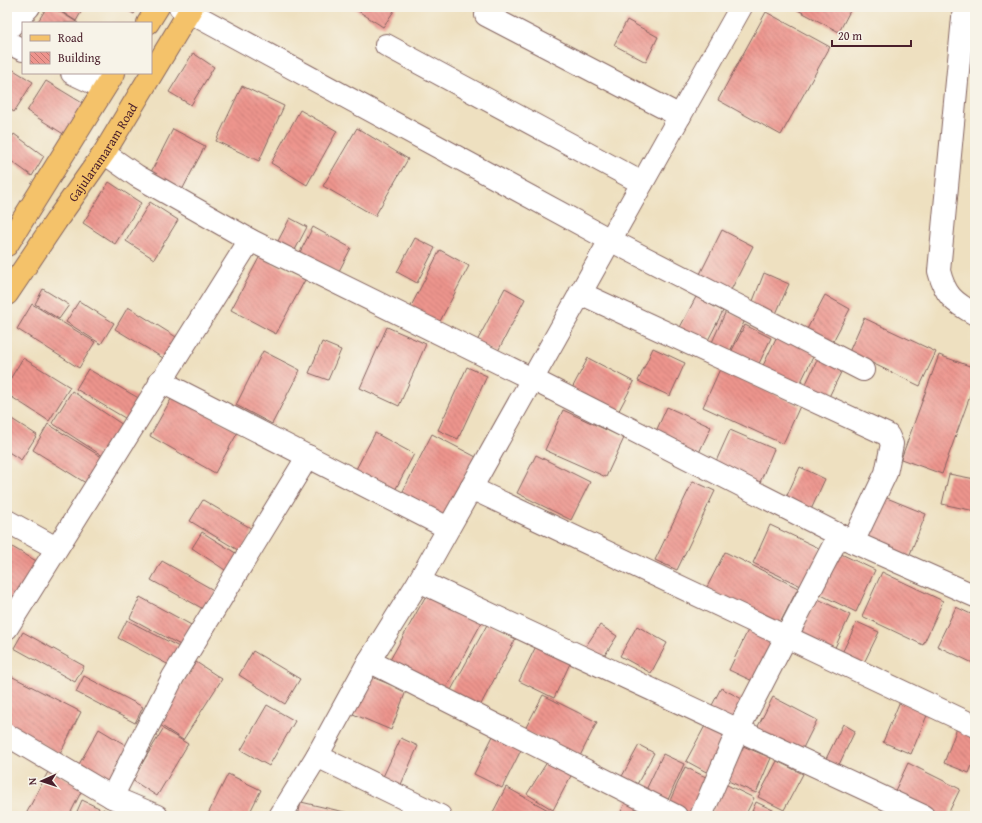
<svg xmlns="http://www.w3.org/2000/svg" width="982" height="823" font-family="'Gentium Book Plus',serif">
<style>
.building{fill:url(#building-back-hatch)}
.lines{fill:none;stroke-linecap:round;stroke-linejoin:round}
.minor-casing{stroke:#83635f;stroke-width:24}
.major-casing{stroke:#83635f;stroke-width:24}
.minor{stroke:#fff;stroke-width:22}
.major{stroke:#f4c26a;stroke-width:22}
.labels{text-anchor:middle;stroke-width:3;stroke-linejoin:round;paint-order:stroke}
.street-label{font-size:13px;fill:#4a1f2b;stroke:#f7f3e8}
</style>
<defs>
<pattern id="building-back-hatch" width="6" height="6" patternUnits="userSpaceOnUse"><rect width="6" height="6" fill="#ed948d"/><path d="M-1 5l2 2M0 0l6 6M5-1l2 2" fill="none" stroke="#c27873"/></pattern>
</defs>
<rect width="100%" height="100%" fill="#f7f3e8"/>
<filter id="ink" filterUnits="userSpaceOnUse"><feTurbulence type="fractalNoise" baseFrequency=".025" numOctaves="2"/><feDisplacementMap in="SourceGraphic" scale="8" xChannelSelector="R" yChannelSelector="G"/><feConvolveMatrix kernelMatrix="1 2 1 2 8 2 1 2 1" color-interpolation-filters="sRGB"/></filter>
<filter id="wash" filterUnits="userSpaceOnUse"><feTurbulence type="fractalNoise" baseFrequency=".012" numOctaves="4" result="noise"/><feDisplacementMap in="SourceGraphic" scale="16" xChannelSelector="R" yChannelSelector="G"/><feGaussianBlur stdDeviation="0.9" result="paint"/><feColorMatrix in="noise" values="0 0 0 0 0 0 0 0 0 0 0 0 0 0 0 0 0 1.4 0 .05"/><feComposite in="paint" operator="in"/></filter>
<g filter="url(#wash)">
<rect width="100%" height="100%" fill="#eee0c0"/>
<g id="blocks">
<g class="building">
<path d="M47 7H53L78 23H37Z"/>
<path d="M54 7H84L76 21Z"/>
<path d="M122 7H138L134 14Z"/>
<path d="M352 7H395L396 8 383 27Z"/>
<path d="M792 7H852L839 32Z"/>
<path d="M766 12 830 47 781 135 718 100Z"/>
<path d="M627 20 658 37 646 62 614 45Z"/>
<path d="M193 53 214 67 191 105 169 92Z"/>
<path d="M7 66 33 82 14 112 7 107Z"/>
<path d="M46 81 84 104 65 135 27 111Z"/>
<path d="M242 86 284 106 259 161 216 141Z"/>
<path d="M300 110 337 131 307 185 271 163Z"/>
<path d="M357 128 408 159 375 216 323 186Z"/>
<path d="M173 129 205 146 181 192 149 176Z"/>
<path d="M14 134 44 156 32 176 7 158V145Z"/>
<path d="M109 182 141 203 115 244 83 223Z"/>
<path d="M150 202 178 220 154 259 126 241Z"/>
<path d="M290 218 307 227 295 250 278 241Z"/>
<path d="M313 227 351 248 338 273 299 254Z"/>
<path d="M722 230 753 246 730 292 699 276Z"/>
<path d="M415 238 435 248 417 283 397 272Z"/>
<path d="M440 250 469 266 437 327 408 312Z"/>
<path d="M260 256 305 280 276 334 231 310Z"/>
<path d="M764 273 789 284 775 316 751 306Z"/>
<path d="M505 288 525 299 497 353 476 343Z"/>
<path d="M43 289 69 305 59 319 35 304Z"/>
<path d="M825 295 850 309 831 345 806 331Z"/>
<path d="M696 297 723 311 705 346 678 331Z"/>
<path d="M79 301 114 323 101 344 66 322Z"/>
<path d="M32 304 95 342 79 368 17 329Z"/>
<path d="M128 307 181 340 168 361 115 329Z"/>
<path d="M726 311 745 320 727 358 709 349Z"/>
<path d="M864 318 936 352 920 386 849 352Z"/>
<path d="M745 325 771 338 756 370 729 356Z"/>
<path d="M387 327 426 344 399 406 360 388Z"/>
<path d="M778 334 815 353 797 390 760 372Z"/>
<path d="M322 342 341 350 328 380 309 373Z"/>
<path d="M653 348 685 363 670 396 638 381Z"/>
<path d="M263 351 300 370 272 424 236 405Z"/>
<path d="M821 352 845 364 826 403 802 392Z"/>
<path d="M939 355 975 368V382L942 474 901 459Z"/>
<path d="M23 358 70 387 49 421 7 394V384Z"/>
<path d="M588 358 634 382 615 418 569 394Z"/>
<path d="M467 367 487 376 458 439 438 430Z"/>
<path d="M88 369 142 400 130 421 76 389Z"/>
<path d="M720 369 800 406 783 444 703 407Z"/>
<path d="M72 391 126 427 106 458 52 423Z"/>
<path d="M174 394 238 432 215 473 150 436Z"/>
<path d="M667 407 711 427 697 457 653 438Z"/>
<path d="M563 410 624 438 606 477 545 450Z"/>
<path d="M7 416 37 435 21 460 7 451Z"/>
<path d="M48 424 105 459 89 485 33 450Z"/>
<path d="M730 430 774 449 758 487 713 468Z"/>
<path d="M375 433 414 454 393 494 354 473Z"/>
<path d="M432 434 476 457 445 518 401 495Z"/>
<path d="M536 455 590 482 571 520 517 493Z"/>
<path d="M800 467 825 479 809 514 784 502Z"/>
<path d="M949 474 975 479V511L942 504Z"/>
<path d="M693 481 715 491 677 570 655 560Z"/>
<path d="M882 496 926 514 908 559 864 541Z"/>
<path d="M203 500 254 530 241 552 190 521Z"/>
<path d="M770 525 821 549 803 587 753 563Z"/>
<path d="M202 532 242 557 231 574 192 548Z"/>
<path d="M7 544 38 562 12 606 7 603Z"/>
<path d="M725 552 798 588 779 625 706 589Z"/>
<path d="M839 553 875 570 856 612 819 594Z"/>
<path d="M162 561 217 592 207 611 151 580Z"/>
<path d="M882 572 943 601 923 645 862 616Z"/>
<path d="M428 592 482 622 445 690 390 660Z"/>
<path d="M140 597 195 627 184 647 130 618Z"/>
<path d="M816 598 850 615 832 654 798 638Z"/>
<path d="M956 607 975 616V664L937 646Z"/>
<path d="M127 620 181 648 171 666 118 638Z"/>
<path d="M857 622 879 632 862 667 840 657Z"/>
<path d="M488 623 516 638 479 708 450 692Z"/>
<path d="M600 625 617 636 603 658 586 646Z"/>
<path d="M637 626 667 643 651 673 620 656Z"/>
<path d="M748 630 778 644 759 684 729 670Z"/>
<path d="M23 632 84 666 75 682 14 648Z"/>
<path d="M539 640 573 657 554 698 519 681Z"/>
<path d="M253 651 300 679 285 704 239 675Z"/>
<path d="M196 662 222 679 183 740 157 723Z"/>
<path d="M7 674 81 712 60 754 7 726Z"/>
<path d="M367 675 406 691 391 730 353 714Z"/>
<path d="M84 676 143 707 135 723 76 692Z"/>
<path d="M721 688 744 700 732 723 709 711Z"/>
<path d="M543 695 597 722 579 758 524 731Z"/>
<path d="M773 697 817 720 799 756 755 732Z"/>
<path d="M900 701 928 713 911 754 883 742Z"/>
<path d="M267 705 295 721 269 766 241 750Z"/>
<path d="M706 724 729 736 710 774 686 761Z"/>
<path d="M843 724 855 731 836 771 823 765Z"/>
<path d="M957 728 975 735V758L969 773 944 763Z"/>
<path d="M99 729 129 747 107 783 78 766Z"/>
<path d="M163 729 188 744 157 796 132 780Z"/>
<path d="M493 736 521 750 502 788 474 774Z"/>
<path d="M401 738 418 746 399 789 381 781Z"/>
<path d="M639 745 654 753 635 788 620 780Z"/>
<path d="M743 746 771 758 756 793 728 781Z"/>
<path d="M663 754 684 764 667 802 645 792Z"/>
<path d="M549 759 573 772 553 810 527 794Z"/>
<path d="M777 761 803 774 784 810 758 797Z"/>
<path d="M908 763 960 789 947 816H930L892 797Z"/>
<path d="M685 767 708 778 690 816 668 805Z"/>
<path d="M49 770 83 788 69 816H25Z"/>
<path d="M228 774 261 790 248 816H207Z"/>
<path d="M725 784 754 798 745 816H710Z"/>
<path d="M506 787 559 816H491Z"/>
<path d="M628 797 653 809 650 816H619Z"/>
<path d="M82 800 99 808 95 816H75Z"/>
<path d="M301 802 353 814 352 816H298Z"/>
<path d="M756 802 775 811 773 816H750Z"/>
<path d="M103 809 116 816H99Z"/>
</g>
</g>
</g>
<g filter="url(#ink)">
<use href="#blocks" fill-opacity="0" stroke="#83635f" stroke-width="1"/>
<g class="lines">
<g class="minor-casing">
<g id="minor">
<path d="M180 7 610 240 863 370"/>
<path d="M491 7 486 15 680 116"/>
<path d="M964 7 939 271C945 295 953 302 975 314"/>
<path d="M7 30 29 7"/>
<path d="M7 42 23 50"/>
<path d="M386 45 642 183"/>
<path d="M72 73 104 88"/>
<path d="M104 153 137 176 250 240 532 379 853 542 975 596"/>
<path d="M580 293 888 435 892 444 886 473 853 542"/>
<path d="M160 381 448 528"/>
<path d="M471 488 975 726"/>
<path d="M7 521 56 548"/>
<path d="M419 581 923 816"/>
<path d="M7 628 250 240"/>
<path d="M369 661 676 816"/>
<path d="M7 735 112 797 157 816"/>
<path d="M317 756 440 816"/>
<path d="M112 797 173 677 308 456"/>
<path d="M280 816 317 756 369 661 419 581 741 7"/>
<path d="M701 816 738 730 839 535"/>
</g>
</g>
<g class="major-casing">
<g id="major">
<path d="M148 23 158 7"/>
<path d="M7 245 114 73"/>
<path id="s1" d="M7 294 56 221 104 153 192 7"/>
</g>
</g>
<use href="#minor" class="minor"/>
<use href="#major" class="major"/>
</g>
</g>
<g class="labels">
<g class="street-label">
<text dy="5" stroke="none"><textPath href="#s1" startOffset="171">Gajularamaram Road</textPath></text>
</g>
</g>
<rect width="982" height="823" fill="none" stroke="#f7f3e8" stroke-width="24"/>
<rect x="22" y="22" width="130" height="52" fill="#f7f3e8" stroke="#b29e9c"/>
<rect x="30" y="35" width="20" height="6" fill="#f4c26a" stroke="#b29e9c"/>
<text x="58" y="42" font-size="12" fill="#4a1f2b">Road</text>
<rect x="30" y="52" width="20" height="12" fill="url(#building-back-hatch)" stroke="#b29e9c"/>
<text x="58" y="62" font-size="12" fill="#4a1f2b">Building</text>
<g transform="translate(42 781) rotate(267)" stroke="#f7f3e8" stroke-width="3" paint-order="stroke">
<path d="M0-3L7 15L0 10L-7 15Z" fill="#4a1f2b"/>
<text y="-6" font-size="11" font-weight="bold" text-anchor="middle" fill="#4a1f2b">N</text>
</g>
<path d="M832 40v6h79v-6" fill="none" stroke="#4a1f2b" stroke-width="2"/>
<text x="838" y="40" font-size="12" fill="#4a1f2b" stroke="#f7f3e8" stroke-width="3" paint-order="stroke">20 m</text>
</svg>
